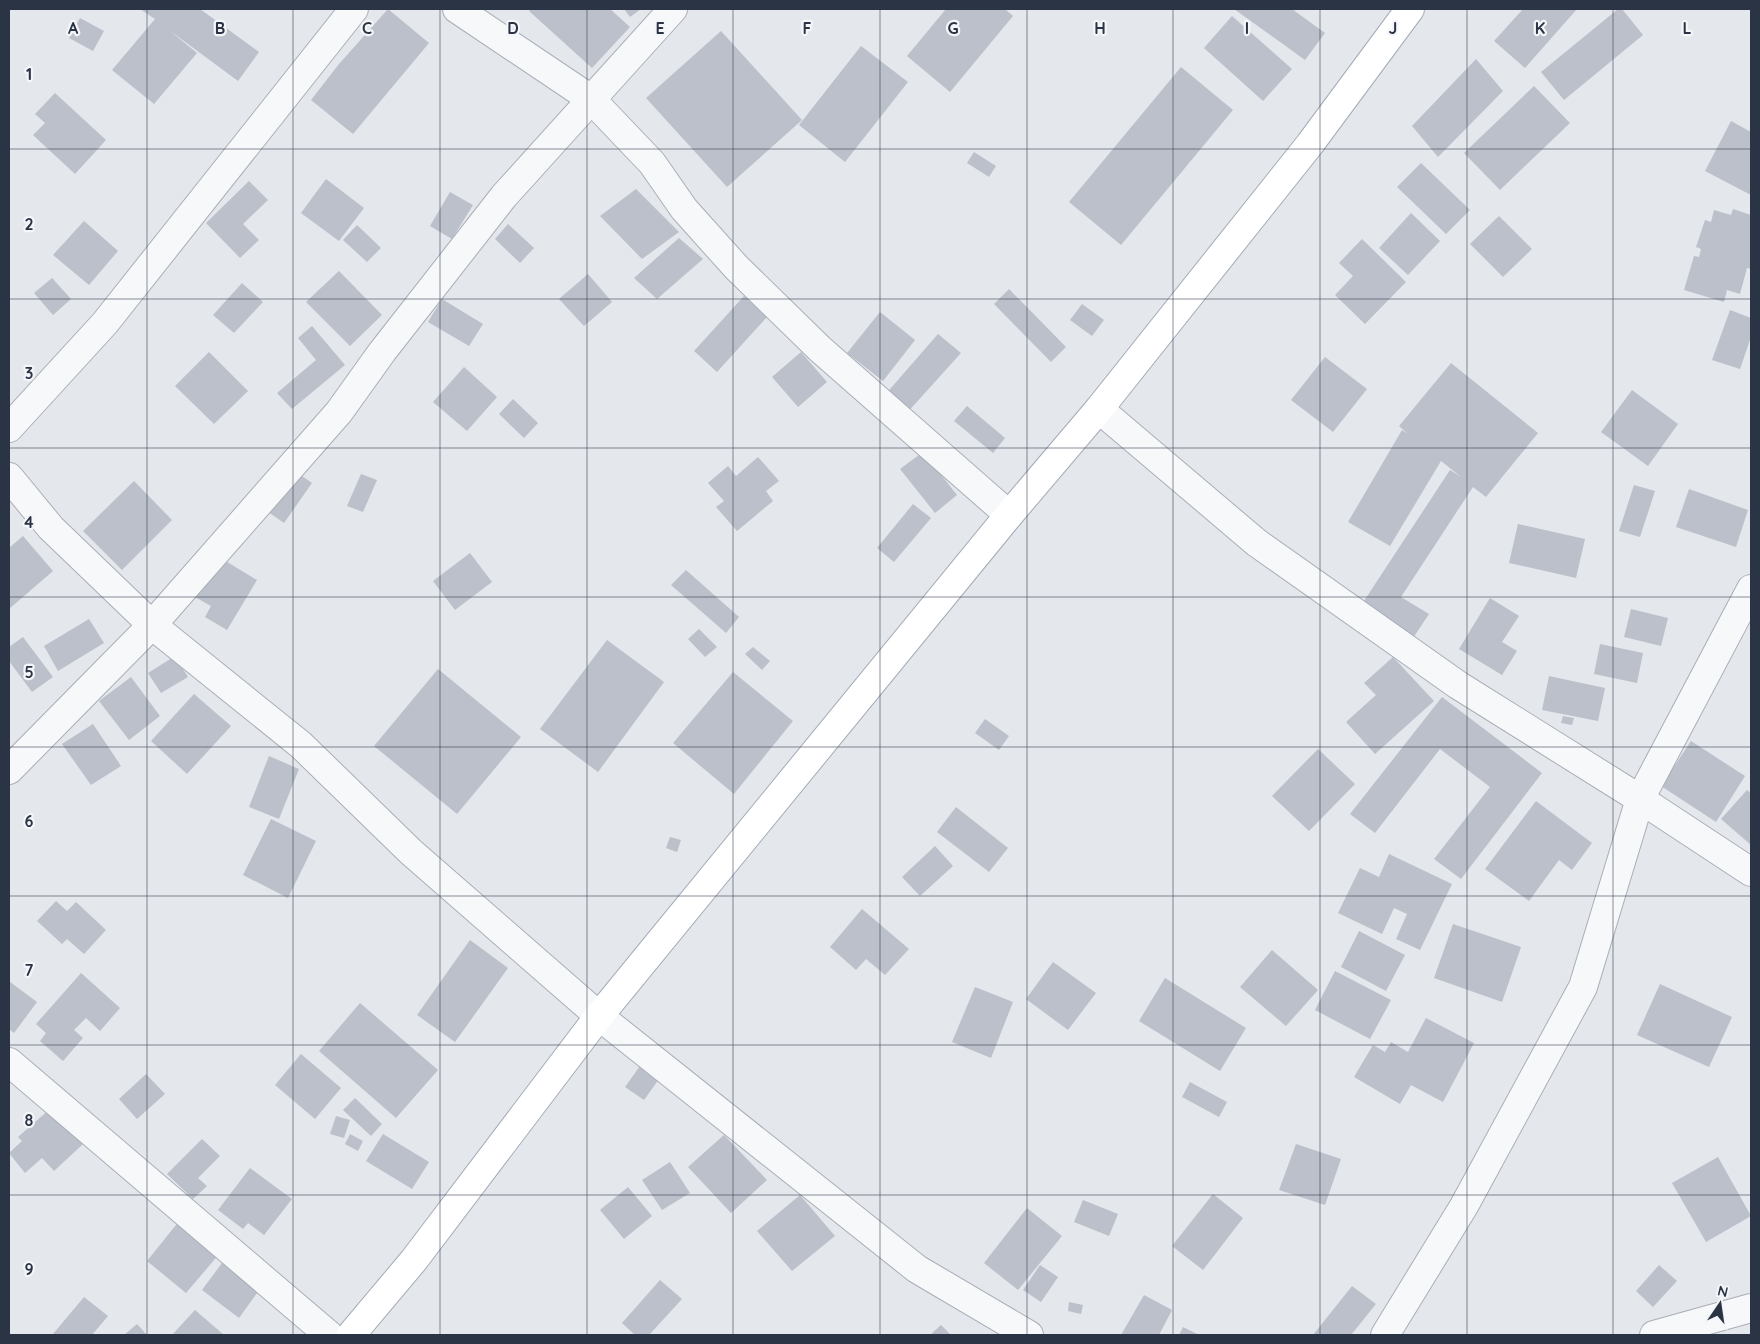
<svg xmlns="http://www.w3.org/2000/svg" width="1760" height="1344" font-family="Quicksand,sans-serif">
<style>
.building{fill:#bbc0ca}
.lines{fill:none;stroke-linecap:round;stroke-linejoin:round}
.minor-casing{stroke:#a9aeb7;stroke-width:30}
.major-casing{stroke:#a3abb8;stroke-width:30}
.minor{stroke:#f7f8fa;stroke-width:28}
.major{stroke:#fff;stroke-width:28}
.grid{fill:none;stroke:#2b3445;stroke-width:1;stroke-opacity:0.55}
.grid-label{font-size:16px;text-anchor:middle;font-weight:bold;fill:#2b3445;stroke:#f4f6f9;stroke-width:4.5;stroke-linejoin:round;paint-order:stroke}
</style>
<rect width="100%" height="100%" fill="#e4e7ec"/>
<g class="building">
<path d="M140 9H200L259 52 238 81 169 30 197 53 154 104 112 70 155 19Z"/>
<path d="M388 9 429 43 353 134 311 100 339 64Z"/>
<path d="M531 9H610L630 27 592 68 529 11Z"/>
<path d="M624 9H641L630 17Z"/>
<path d="M946 9H1005L1013 16 950 92 907 56Z"/>
<path d="M1234 9H1292L1325 33 1305 60Z"/>
<path d="M1523 9H1577L1525 68 1494 41Z"/>
<path d="M1618 9H1622L1643 35 1564 100 1541 72Z"/>
<path d="M1232 16 1292 69 1263 101 1204 48Z"/>
<path d="M80 18 104 31 93 51 69 38Z"/>
<path d="M721 31 802 120 727 187 646 98Z"/>
<path d="M861 46 908 82 845 162 799 125Z"/>
<path d="M1476 59 1503 91 1438 157 1412 126Z"/>
<path d="M1181 67 1233 110 1121 245 1069 202Z"/>
<path d="M1534 86 1570 123 1500 190 1464 153Z"/>
<path d="M55 93 106 140 75 174 33 135 45 123 35 114Z"/>
<path d="M1731 121 1751 132V195L1705 171Z"/>
<path d="M974 152 996 166 989 177 967 163Z"/>
<path d="M1421 163 1470 210 1446 234 1397 187Z"/>
<path d="M326 179 364 208 339 241 301 213Z"/>
<path d="M249 181 268 200 243 224 259 240 240 258 206 223Z"/>
<path d="M636 189 679 232 642 259 600 216Z"/>
<path d="M450 192 473 205 452 239 430 226Z"/>
<path d="M1733 209 1751 215V269L1747 268 1740 294 1727 290 1724 302 1684 290 1694 256 1699 257 1701 249 1696 247 1705 220 1711 222 1714 210 1731 215Z"/>
<path d="M1411 213 1440 241 1408 275 1379 248Z"/>
<path d="M1499 216 1532 249 1503 277 1470 244Z"/>
<path d="M84 221 118 251 89 285 53 255Z"/>
<path d="M508 224 534 248 520 263 495 239Z"/>
<path d="M357 225 381 248 367 262 343 240Z"/>
<path d="M679 238 703 259 657 299 634 278Z"/>
<path d="M1362 239 1406 282 1365 324 1335 295 1353 276 1339 263Z"/>
<path d="M339 271 382 315 350 346 306 302Z"/>
<path d="M588 274 612 302 584 326 559 299Z"/>
<path d="M52 278 71 299 53 315 34 293Z"/>
<path d="M242 283 263 302 234 333 213 315Z"/>
<path d="M1009 289 1066 347 1051 362 994 304Z"/>
<path d="M744 296 767 317 717 372 694 351Z"/>
<path d="M442 299 483 324 469 346 428 322Z"/>
<path d="M1082 304 1104 320 1092 336 1070 320Z"/>
<path d="M1730 310 1751 318V337L1740 369 1712 360Z"/>
<path d="M880 312 915 340 883 381 847 353Z"/>
<path d="M312 326 345 365 292 409 277 393 316 360 298 338Z"/>
<path d="M938 334 961 353 905 415 884 396Z"/>
<path d="M209 352 248 391 214 424 175 386Z"/>
<path d="M801 352 827 382 798 407 772 377Z"/>
<path d="M1325 357 1367 389 1333 432 1291 400Z"/>
<path d="M1451 363 1538 433 1486 497 1473 487 1401 597 1429 614 1413 638 1362 604 1450 470 1461 477 1441 461 1390 546 1348 522 1402 430 1408 434 1399 426Z"/>
<path d="M464 367 497 397 467 431 433 402Z"/>
<path d="M1632 390 1678 424 1648 466 1601 432Z"/>
<path d="M513 399 538 423 524 438 499 414Z"/>
<path d="M967 406 1005 438 993 453 954 421Z"/>
<path d="M923 452 957 495 935 513 900 469Z"/>
<path d="M758 457 779 481 766 491 773 501 737 531 716 507 724 501 708 483 728 466 736 476Z"/>
<path d="M292 469 312 483 284 523 264 509Z"/>
<path d="M361 474 377 480 363 512 347 506Z"/>
<path d="M134 481 172 520 122 570 83 531Z"/>
<path d="M1634 485 1655 491 1640 537 1619 531Z"/>
<path d="M1689 489 1748 510 1736 547 1676 527Z"/>
<path d="M913 504 931 518 894 562 877 548Z"/>
<path d="M1518 524 1585 539 1576 578 1509 563Z"/>
<path d="M23 536 53 571 9 609V548Z"/>
<path d="M470 553 492 582 455 610 433 581Z"/>
<path d="M219 557 257 580 227 630 205 617 211 606 195 597Z"/>
<path d="M686 570 739 617 726 633 671 585Z"/>
<path d="M1490 598 1519 616 1502 642 1517 651 1502 675 1459 649Z"/>
<path d="M1631 609 1668 618 1661 646 1624 637Z"/>
<path d="M89 619 104 643 58 671 44 646Z"/>
<path d="M699 629 717 647 705 657 688 639Z"/>
<path d="M23 637 53 677 32 692 9 661V647Z"/>
<path d="M607 640 664 682 598 772 540 729Z"/>
<path d="M1600 644 1643 653 1637 683 1594 674Z"/>
<path d="M753 647 770 661 762 670 745 654Z"/>
<path d="M175 656 188 677 161 693 148 673Z"/>
<path d="M1393 657 1434 701 1375 754 1346 722 1376 695 1364 683Z"/>
<path d="M438 669 521 737 457 814 374 746Z"/>
<path d="M733 672 793 721 734 794 673 743Z"/>
<path d="M1549 676 1605 688 1598 721 1542 710Z"/>
<path d="M131 677 160 716 129 740 99 701Z"/>
<path d="M194 694 231 726 187 774 151 741Z"/>
<path d="M1442 697 1542 773 1461 879 1434 859 1490 787 1440 749 1375 833 1350 814Z"/>
<path d="M1563 716 1574 718 1572 725 1561 723Z"/>
<path d="M985 719 1009 736 999 750 975 733Z"/>
<path d="M93 724 121 766 91 785 62 744Z"/>
<path d="M1691 741 1745 776 1716 822 1661 786Z"/>
<path d="M1318 749 1355 784 1309 831 1272 796Z"/>
<path d="M269 756 299 769 279 819 249 807Z"/>
<path d="M1747 790 1751 793V845L1721 819Z"/>
<path d="M1536 801 1592 843 1572 870 1559 860 1529 901 1485 869Z"/>
<path d="M956 807 1008 848 989 872 937 832Z"/>
<path d="M271 819 316 841 288 898 243 875Z"/>
<path d="M670 837 681 840 677 852 666 848Z"/>
<path d="M935 846 953 866 920 896 902 877Z"/>
<path d="M1389 854 1452 884 1420 950 1396 939 1407 914 1394 908 1382 934 1338 913 1360 868 1379 877Z"/>
<path d="M56 901 67 911 76 902 106 930 84 954 67 939 62 944 37 921Z"/>
<path d="M862 909 909 949 885 975 866 959 856 970 830 947Z"/>
<path d="M1453 924 1521 947 1502 1002 1434 978Z"/>
<path d="M1359 931 1405 955 1386 991 1341 967Z"/>
<path d="M470 940 508 968 455 1042 417 1015Z"/>
<path d="M1272 950 1318 990 1286 1026 1240 987Z"/>
<path d="M1053 962 1096 993 1068 1030 1026 999Z"/>
<path d="M1335 971 1391 1000 1370 1039 1315 1010Z"/>
<path d="M81 973 120 1008 100 1031 86 1018 74 1030 83 1038 63 1061 40 1041 46 1033 36 1024Z"/>
<path d="M1165 978 1246 1028 1220 1071 1139 1021Z"/>
<path d="M10 982 37 1002 14 1033 9 1029Z"/>
<path d="M1660 984 1732 1017 1709 1067 1637 1035Z"/>
<path d="M975 987 1013 1002 991 1058 952 1042Z"/>
<path d="M360 1003 438 1070 396 1118 319 1051Z"/>
<path d="M1426 1018 1474 1043 1443 1102 1411 1085 1400 1104 1354 1077 1373 1045 1385 1052 1391 1042 1408 1052Z"/>
<path d="M301 1054 341 1088 315 1119 275 1085Z"/>
<path d="M640 1066 659 1079 644 1100 625 1087Z"/>
<path d="M146 1074 165 1094 137 1119 119 1099Z"/>
<path d="M1190 1082 1227 1102 1219 1117 1182 1097Z"/>
<path d="M355 1098 382 1124 371 1136 343 1110Z"/>
<path d="M51 1108 83 1144 54 1171 42 1158 25 1173 9 1153 22 1141 18 1137Z"/>
<path d="M336 1116 350 1120 344 1138 330 1134Z"/>
<path d="M350 1134 363 1141 358 1151 345 1144Z"/>
<path d="M383 1134 429 1162 412 1189 366 1161Z"/>
<path d="M724 1135 767 1180 731 1213 688 1167Z"/>
<path d="M202 1139 220 1156 198 1178 207 1186 193 1199 167 1174Z"/>
<path d="M1296 1144 1341 1159 1325 1205 1279 1190Z"/>
<path d="M1718 1157 1751 1216 1706 1242 1672 1183Z"/>
<path d="M670 1162 690 1193 662 1210 642 1180Z"/>
<path d="M250 1168 292 1199 264 1235 248 1223 243 1229 218 1210Z"/>
<path d="M628 1187 652 1216 624 1239 600 1210Z"/>
<path d="M1213 1194 1243 1218 1203 1270 1172 1246Z"/>
<path d="M800 1195 835 1236 792 1271 757 1231Z"/>
<path d="M1083 1200 1118 1214 1109 1236 1074 1222Z"/>
<path d="M1027 1208 1062 1236 1018 1290 984 1263Z"/>
<path d="M180 1220 220 1253 186 1293 147 1261Z"/>
<path d="M228 1255 265 1282 239 1318 202 1290Z"/>
<path d="M1040 1265 1058 1277 1041 1302 1023 1290Z"/>
<path d="M1659 1265 1677 1281 1653 1307 1636 1291Z"/>
<path d="M660 1280 682 1299 649 1335H635L622 1323Z"/>
<path d="M1352 1286 1376 1304 1351 1335H1313Z"/>
<path d="M1144 1295 1172 1310 1159 1335H1121Z"/>
<path d="M84 1297 108 1316 92 1335H55L53 1334Z"/>
<path d="M1069 1302 1083 1305 1081 1314 1068 1311Z"/>
<path d="M195 1310 224 1335H172Z"/>
<path d="M137 1324 147 1335H124Z"/>
<path d="M941 1325 951 1335H930Z"/>
<path d="M1183 1327 1199 1335H1179Z"/>
</g>
<g class="lines">
<g class="minor-casing">
<g id="minor">
<path d="M457 9 591 99 652 163 684 209 736 267 820 349 1009 515"/>
<path d="M1099 409 1257 543 1458 685 1640 799 1751 872"/>
<path d="M9 428 105 323 354 9"/>
<path d="M9 477 51 528 152 625 301 745 411 852 599 1016 917 1269 1029 1335"/>
<path d="M9 770 152 625 339 412 382 352 504 196 673 9"/>
<path d="M9 1062 329 1335"/>
<path d="M1385 1335 1464 1206 1583 987 1640 799 1751 589"/>
<path d="M1654 1335 1751 1308"/>
</g>
</g>
<g class="major-casing">
<path id="major" d="M351 1335 414 1260 599 1016 1009 515 1099 409 1310 144 1410 9"/>
</g>
<use href="#minor" class="minor"/>
<use href="#major" class="major"/>
</g>
<path class="grid" d="M147 9V1335M293 9V1335M440 9V1335M587 9V1335M733 9V1335M880 9V1335M1027 9V1335M1173 9V1335M1320 9V1335M1467 9V1335M1613 9V1335M9 149H1751M9 299H1751M9 448H1751M9 597H1751M9 747H1751M9 896H1751M9 1045H1751M9 1195H1751"/>
<g class="grid-label">
<text x="73" y="34">A</text>
<text x="220" y="34">B</text>
<text x="367" y="34">C</text>
<text x="513" y="34">D</text>
<text x="660" y="34">E</text>
<text x="807" y="34">F</text>
<text x="953" y="34">G</text>
<text x="1100" y="34">H</text>
<text x="1247" y="34">I</text>
<text x="1393" y="34">J</text>
<text x="1540" y="34">K</text>
<text x="1687" y="34">L</text>
<text x="29" y="80">1</text>
<text x="29" y="230">2</text>
<text x="29" y="379">3</text>
<text x="29" y="528">4</text>
<text x="29" y="678">5</text>
<text x="29" y="827">6</text>
<text x="29" y="976">7</text>
<text x="29" y="1126">8</text>
<text x="29" y="1275">9</text>
</g>
<rect width="1760" height="1344" fill="none" stroke="#2b3445" stroke-width="20"/>
<g transform="translate(1720 1304) rotate(13)" stroke="#f4f6f9" stroke-width="4" paint-order="stroke">
<path d="M0-4L9 19L0 12L-9 19Z" fill="#2b3445"/>
<text y="-8" font-size="14" font-weight="bold" text-anchor="middle" fill="#2b3445">N</text>
</g>
</svg>
